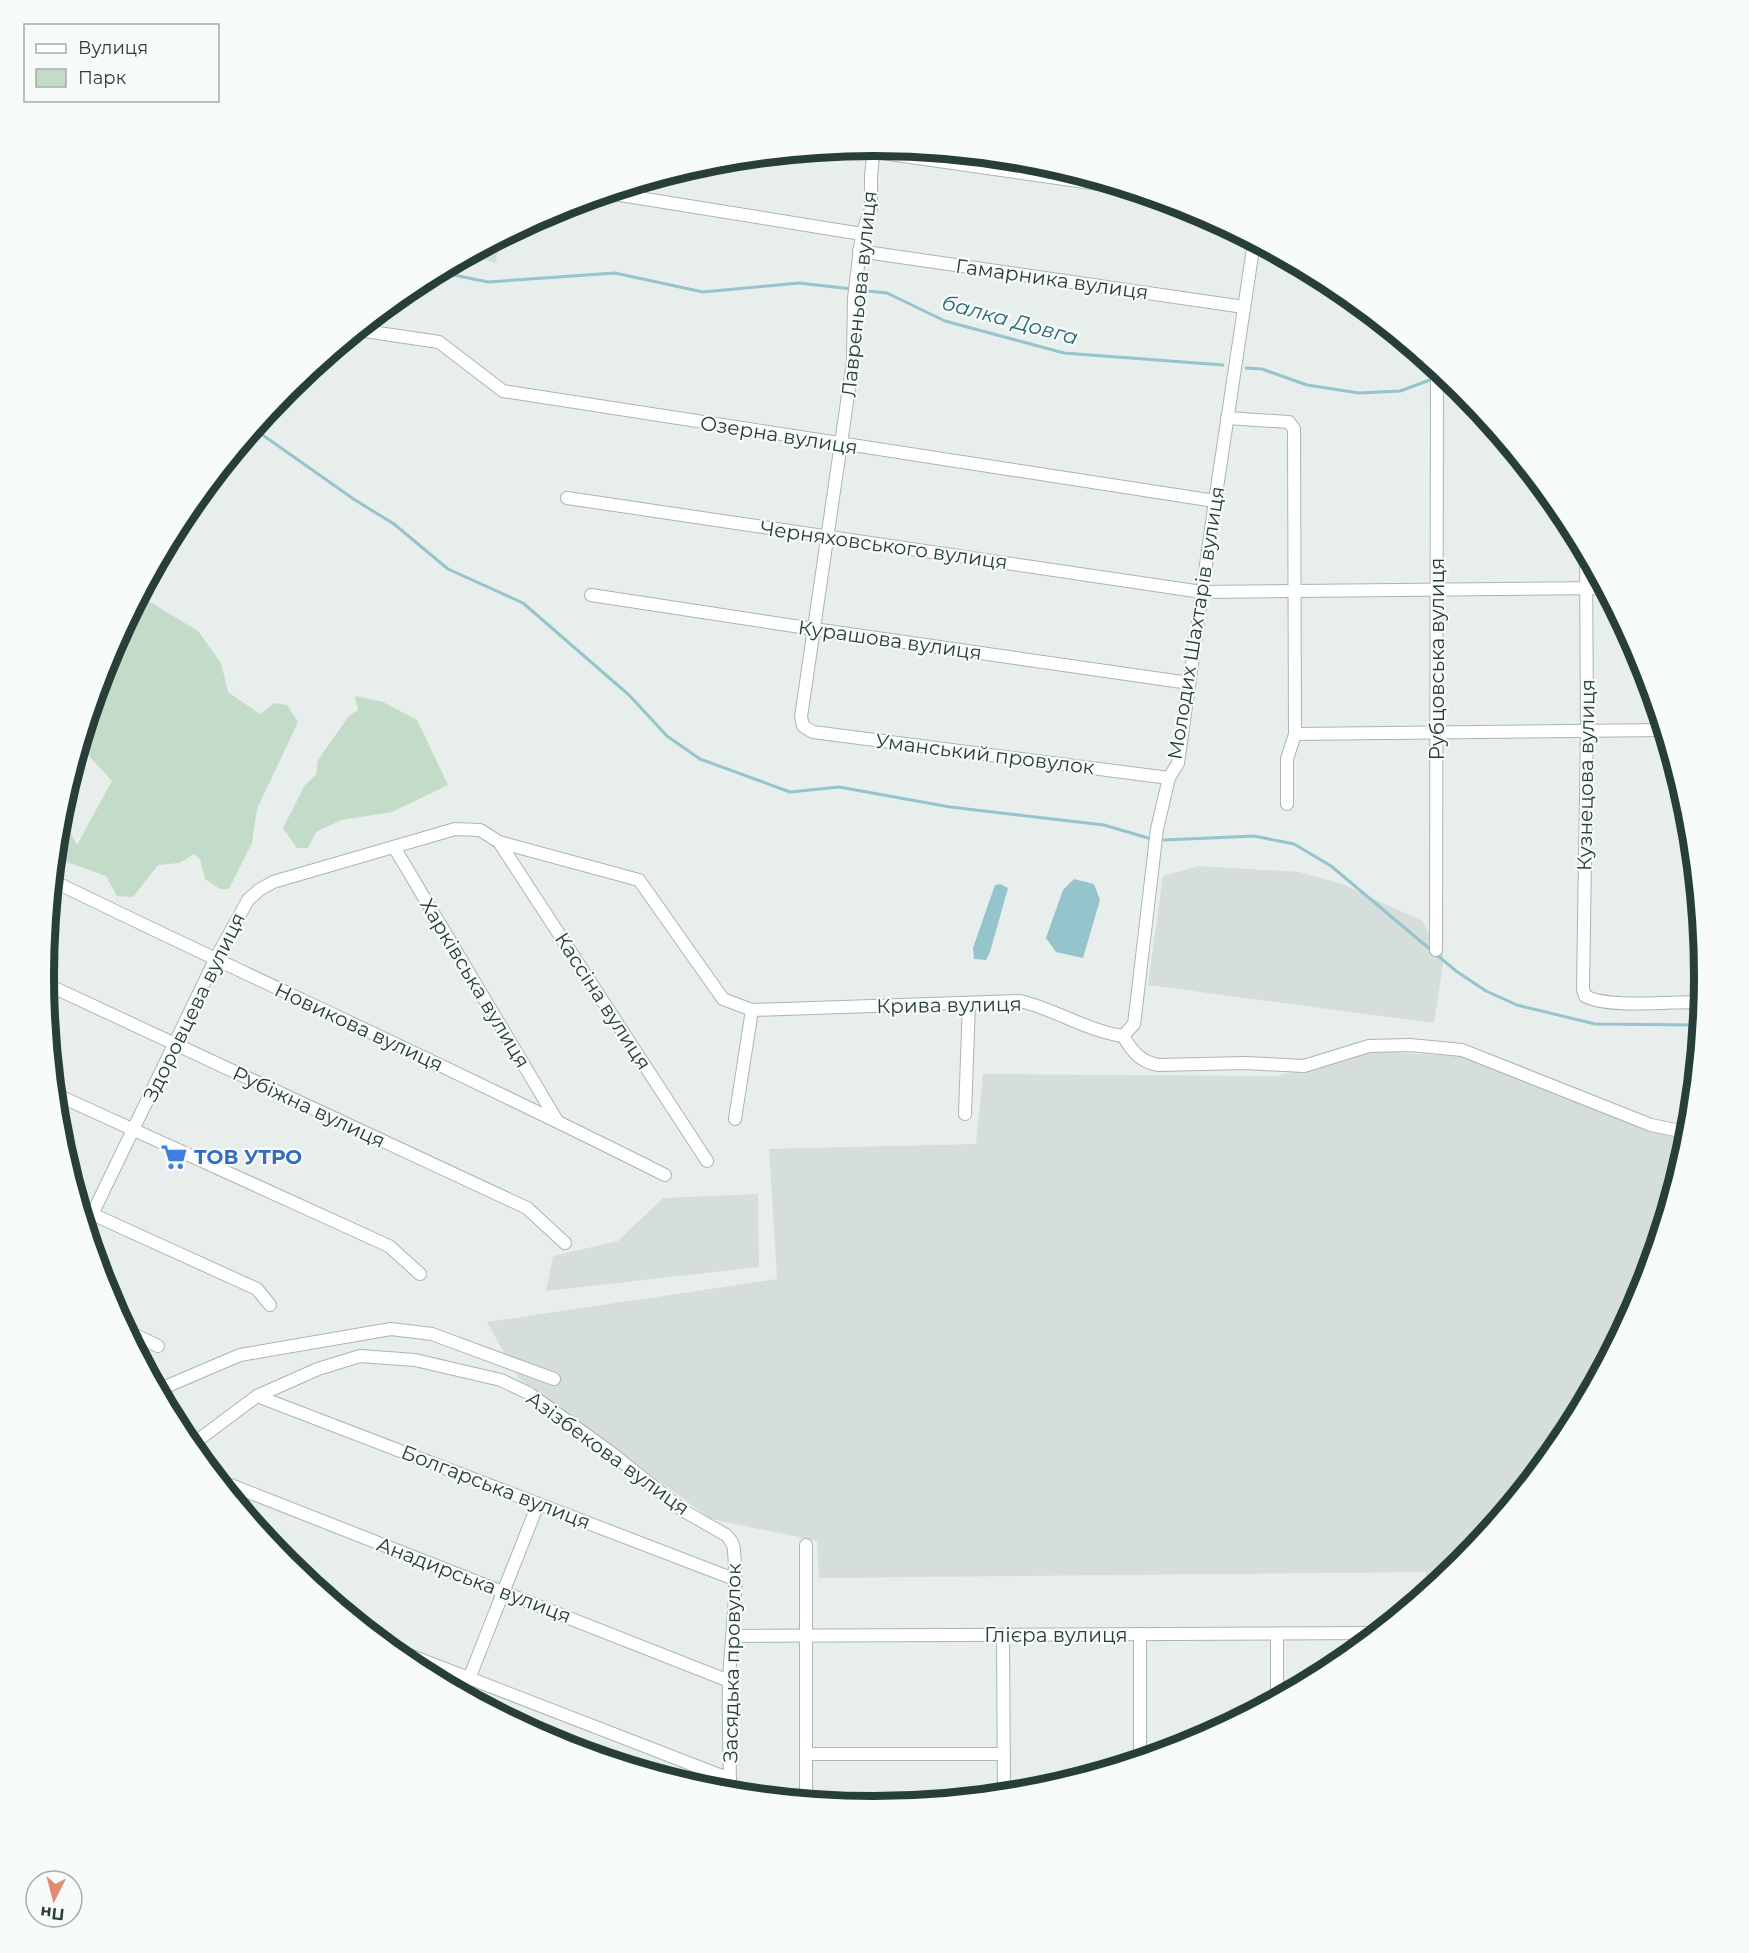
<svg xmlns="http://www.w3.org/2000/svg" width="1749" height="1953" font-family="Montserrat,sans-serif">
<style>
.built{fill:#d5deda}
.green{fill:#c3dcc9}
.water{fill:#96c4cc}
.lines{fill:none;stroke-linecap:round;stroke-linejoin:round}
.stream{stroke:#96c4cc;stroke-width:3}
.minor-casing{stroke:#aab6b2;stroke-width:14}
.minor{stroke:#fff;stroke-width:12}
.labels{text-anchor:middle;stroke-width:4.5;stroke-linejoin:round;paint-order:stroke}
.street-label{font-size:20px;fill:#283e38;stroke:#f7fbf9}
.shop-label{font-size:20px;font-weight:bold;fill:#366cbe;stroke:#f7fbf9;text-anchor:start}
.water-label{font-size:21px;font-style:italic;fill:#286874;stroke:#f7fbf9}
.rim{fill:none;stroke:#283e38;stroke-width:8}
</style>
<rect width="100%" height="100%" fill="#e7eeeb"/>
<g class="built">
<path d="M499 239 496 263 468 256Z"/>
<path d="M1198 866 1299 872 1342 884 1422 921 1443 955V965L1434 1023 1148 985 1163 876Z"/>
<path d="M1372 1051 1468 1057 1678 1134 1672 1198 1642 1295 1565 1438 1462 1564 1426 1594V1572L819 1578 817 1541 711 1519 518 1378 487 1322 777 1279 769 1149 976 1144 983 1074 1276 1076Z"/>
<path d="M758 1194 759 1267 546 1291 553 1256 618 1241 663 1198Z"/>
</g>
<g class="green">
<path d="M973 155 1037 162 1068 171 973 157Z"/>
<path d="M140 596 198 631 221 663 228 692 260 714 274 703 287 705 298 722 257 809 252 843 229 889H220L205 879 200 859 194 854 179 863 158 865 133 897 117 896 106 876 55 858 60 814 77 845 112 781 80 746 107 658Z"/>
<path d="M355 696 383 702 417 720 448 785 392 812 341 820 316 832 308 848H297L283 828 305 785 316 775 318 760 349 716 358 710Z"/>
</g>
<g class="water">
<path d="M1074 879 1094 884 1100 900 1083 958 1056 952 1046 938 1063 890Z"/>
<path d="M1000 884 1008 888 990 952 986 960 974 959 973 948 995 885Z"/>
</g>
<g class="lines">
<g class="stream">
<path d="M439 272 488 282 615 273 703 292 799 283 852 289"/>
<path d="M858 290 887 293 945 321 1064 353 1223 365"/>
<path d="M1246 368 1262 369 1307 385 1359 393 1400 391 1430 380"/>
<path d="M254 429 355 500 394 524 448 569 523 603 629 695 667 736 700 759 790 792 839 787 950 807 1104 825 1148 838"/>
<path d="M1164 840 1254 836 1294 844 1331 866 1456 971 1486 991 1517 1005 1595 1024 1695 1025"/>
</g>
<g class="minor-casing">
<g id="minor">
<path d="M874 146 871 176V209L862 234 854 298 853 361 801 717 803 726 813 732 1169 778"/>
<path d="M848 148 1120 187"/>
<path d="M608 193 862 234"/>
<path d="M859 251 1244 307"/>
<path d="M358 330 439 342 503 391 1215 501"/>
<path d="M1227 418 1289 422 1294 429 1295 734 1287 759V804"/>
<path d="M567 498 1202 592 1604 588"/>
<path d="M1586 554 1587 731 1583 989 1585 996C1609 1009 1674 1001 1703 1002"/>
<path d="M591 595 814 629 1189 683"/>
<path d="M1295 734 1664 730"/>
<path d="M83 737 87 733 88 721"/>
<path d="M499 842 707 1161"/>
<path d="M394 847 556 1119"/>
<path d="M53 881C256 980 463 1073 665 1175"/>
<path d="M1436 950 1437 368"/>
<path d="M44 983 527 1208 565 1243"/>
<path d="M1123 1036 1134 1024 1136 1008 1157 829 1169 778 1178 763 1215 501 1254 242"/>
<path d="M55 1094 389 1246 420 1274"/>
<path d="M965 1114 969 1003"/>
<path d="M735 1119 752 1010"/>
<path d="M81 1209 257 1289 270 1305"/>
<path d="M86 1227 215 960 248 900 259 890 273 882 455 829 480 830 499 842 639 880 723 999 752 1010 1020 1001C1055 1009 1087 1031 1123 1036 1133 1052 1139 1061 1158 1065L1245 1063 1304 1066 1369 1046 1410 1045 1462 1050 1651 1125 1690 1133"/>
<path d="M127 1331 158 1346"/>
<path d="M158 1390 240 1355 391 1329 432 1334 554 1379"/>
<path d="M257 1396 734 1579"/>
<path d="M190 1446 257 1396 318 1369 360 1356 415 1360 501 1380 530 1394 610 1452 684 1511 726 1535C731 1540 734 1544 734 1551 738 1595 731 1638 729 1681 728 1719 730 1756 730 1793"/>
<path d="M218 1480 729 1681"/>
<path d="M1140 1634V1760"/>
<path d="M1277 1634V1699"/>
<path d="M1003 1635 1004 1795"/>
<path d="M733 1636 1378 1633"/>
<path d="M386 1646 730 1779"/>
<path d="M463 1694 538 1504"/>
<path d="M806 1754H1004"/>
<path d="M806 1801V1545"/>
</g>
</g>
<use href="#minor" class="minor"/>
</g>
<defs>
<g id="supermarket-bare" transform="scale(2.07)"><path d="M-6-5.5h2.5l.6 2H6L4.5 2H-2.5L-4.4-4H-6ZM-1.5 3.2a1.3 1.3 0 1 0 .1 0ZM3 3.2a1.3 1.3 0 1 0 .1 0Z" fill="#3f7fe0" stroke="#f7fbf9" stroke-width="2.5" paint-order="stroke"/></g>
</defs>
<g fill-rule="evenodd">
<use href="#supermarket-bare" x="174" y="1157"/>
</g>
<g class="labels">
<g class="street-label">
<text transform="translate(1052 279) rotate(8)" y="7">Гамарника вулиця</text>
<text transform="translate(859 294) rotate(-84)" y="7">Лавреньова вулиця</text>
<text transform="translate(779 435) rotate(9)" y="7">Озерна вулиця</text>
<text transform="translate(884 545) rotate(8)" y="7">Черняховського вулиця</text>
<text transform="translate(1196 623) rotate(-81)" y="7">Молодих Шахтарів вулиця</text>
<text transform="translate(890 640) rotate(8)" y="7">Курашова вулиця</text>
<text transform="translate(1437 659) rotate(-90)" y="7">Рубцовська вулиця</text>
<text transform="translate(985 754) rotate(7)" y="7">Уманський провулок</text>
<text transform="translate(1586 775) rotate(-89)" y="7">Кузнецова вулиця</text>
<text transform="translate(475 983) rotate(59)" y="7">Харківська вулиця</text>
<text transform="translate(603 1001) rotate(57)" y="7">Кассіна вулиця</text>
<text transform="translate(949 1005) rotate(-1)" y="7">Крива вулиця</text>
<text transform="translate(194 1007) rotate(-64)" y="7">Здоровцева вулиця</text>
<text transform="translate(359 1027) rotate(25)" y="7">Новикова вулиця</text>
<text transform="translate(309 1107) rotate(25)" y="7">Рубіжна вулиця</text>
<text transform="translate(608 1453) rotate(36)" y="7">Азізбекова вулиця</text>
<text transform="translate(496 1487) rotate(21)" y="7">Болгарська вулиця</text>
<text transform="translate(474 1580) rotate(21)" y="7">Анадирська вулиця</text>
<text x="1056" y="1642">Глієра вулиця</text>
<text transform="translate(732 1663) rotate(-89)" y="7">Засядька провулок</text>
</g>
<g class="shop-label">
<text x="194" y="1164">ТОВ УТРО</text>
</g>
<g class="water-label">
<text transform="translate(1010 320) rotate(15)" y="7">балка Довга</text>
</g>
</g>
<path d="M0 0H1749V1953H0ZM54 976a820 820 0 1 1 1640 0a820 820 0 1 1-1640 0Z" fill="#f7fbf9" fill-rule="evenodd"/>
<path class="rim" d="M54 976a820 820 0 1 1 1640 0a820 820 0 1 1-1640 0Z"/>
<rect x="24" y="24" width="195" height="78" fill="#f7fbf9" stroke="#a4afac" stroke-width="1.5"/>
<rect x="36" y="44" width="30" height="9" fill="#ffffff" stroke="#a4afac" stroke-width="1.5"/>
<text x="78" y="54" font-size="18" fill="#283e38">Вулиця</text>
<rect x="36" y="69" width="30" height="18" fill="#c3dcc9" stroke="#a4afac" stroke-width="1.5"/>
<text x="78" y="84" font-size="18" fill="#283e38">Парк</text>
<g transform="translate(54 1899) rotate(186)"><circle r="28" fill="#f7fbf9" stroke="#a4afac" stroke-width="1.5"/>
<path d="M0-4.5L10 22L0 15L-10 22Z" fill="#e28b71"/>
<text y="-9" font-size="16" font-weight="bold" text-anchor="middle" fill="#283e38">Пн</text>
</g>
</svg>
